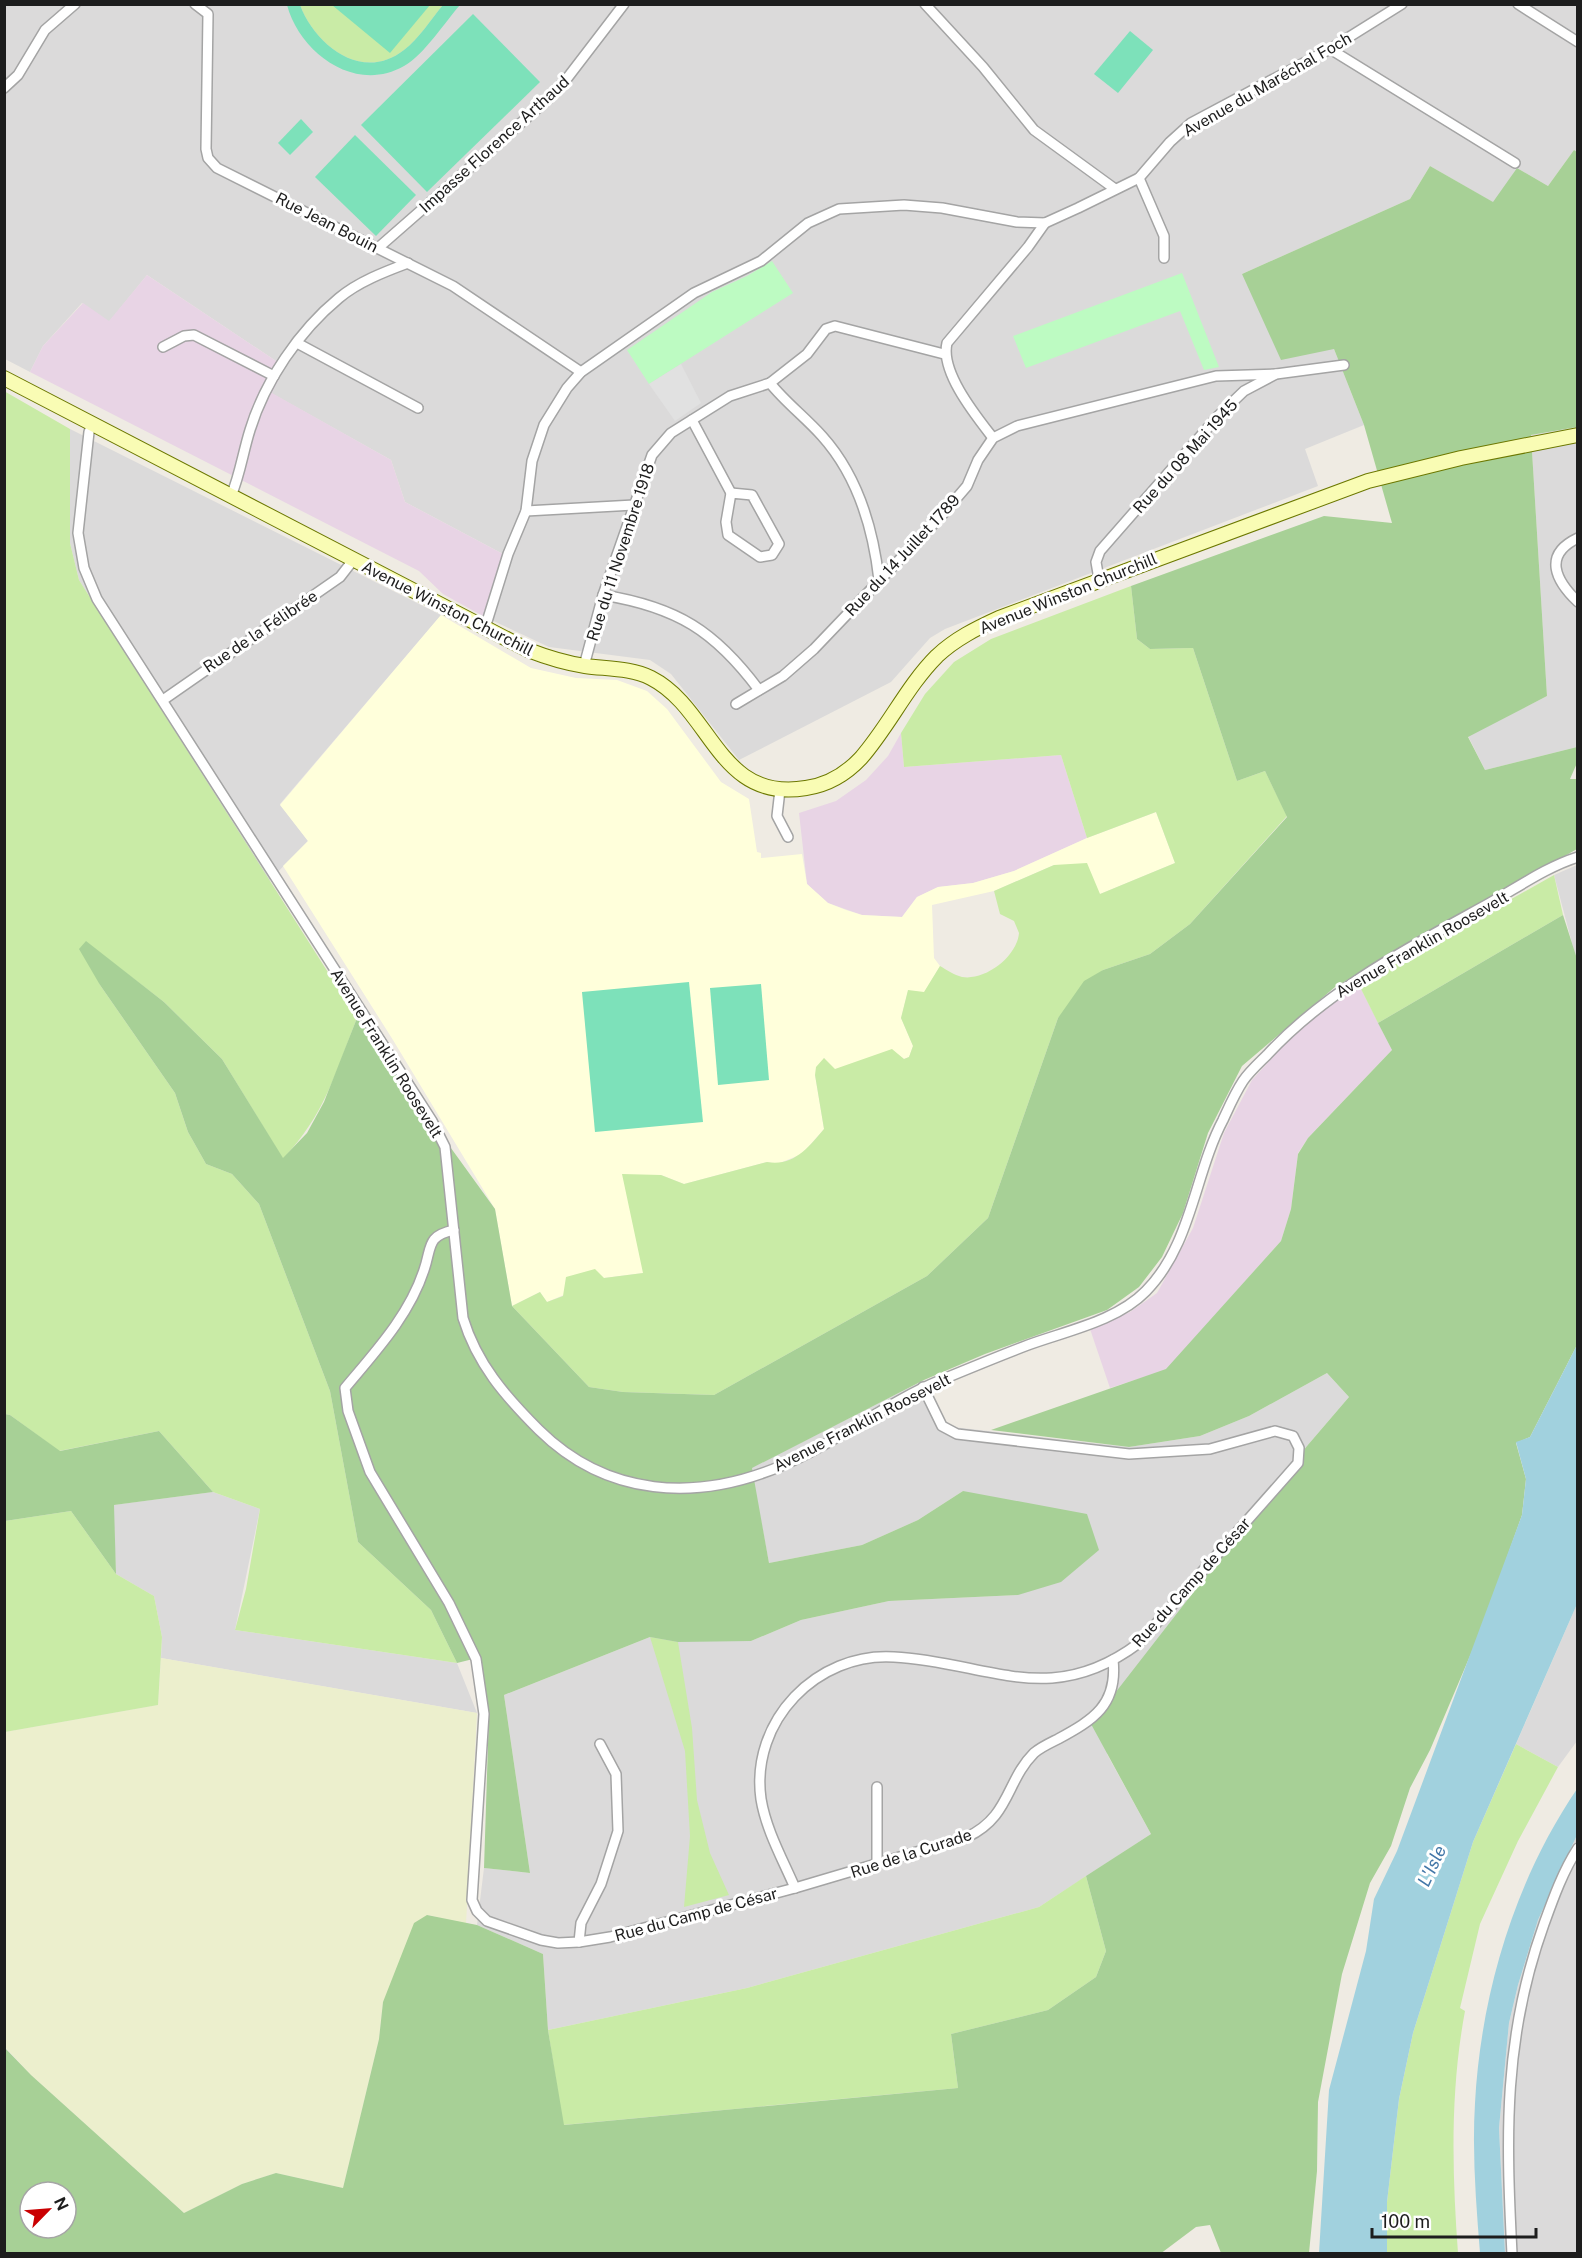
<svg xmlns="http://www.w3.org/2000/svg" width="1582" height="2258" font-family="'Public Sans',sans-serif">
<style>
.residential{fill:#dbdada}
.industrial{fill:#e8d4e5}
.education{fill:#ffffdb}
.farmland{fill:#ecefcd}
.grass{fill:#c9eba6}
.forest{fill:#a7d096;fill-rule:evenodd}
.park{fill:#bdfbc2}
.pitch{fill:#7de1ba}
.parking{fill:#e1e1e1}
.water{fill:#a1d1de}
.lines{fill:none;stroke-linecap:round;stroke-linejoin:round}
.street-casing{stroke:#a4a4a4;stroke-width:12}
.secondary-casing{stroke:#6c7801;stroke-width:16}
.street{stroke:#fff;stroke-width:9}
.secondary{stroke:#f9fcb4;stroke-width:14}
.labels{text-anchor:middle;stroke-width:6;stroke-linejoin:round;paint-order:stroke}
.street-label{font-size:16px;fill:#1d1d1d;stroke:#fff}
.water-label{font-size:18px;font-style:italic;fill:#4377a8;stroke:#fff}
</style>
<rect width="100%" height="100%" fill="#efebe3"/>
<g class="residential">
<path d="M4 5H1577V152L1574 150 1548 186 1517 168 1494 203 1430 166 1410 199 1242 274 1334 349 1364 425 1305 449 1318 486 945 629 930 638 891 682 739 760 671 674 650 660 549 647 483 616 503 554 405 502 391 460 271 393 285 367 147 275 109 322 82 303 43 346 30 372 5 359Z"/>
<path d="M1577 427V747L1485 770 1468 736 1547 696 1531 435Z"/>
<path d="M70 429 441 615 280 804 308 841 269 881 79 580 70 543Z"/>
<path d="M1577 865V962L1554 875Z"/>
<path d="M1327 1373 1349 1397 1307 1446 1107 1754 1151 1834 1039 1907 747 1988 548 2030 543 1954 477 1925 484 1868 530 1873 504 1695 650 1637 751 1641 801 1620 889 1601 1018 1595 963 1491 918 1520 862 1545 769 1563 751 1468 924 1380 946 1422 953 1427 1129 1447 1200 1436 1249 1416Z"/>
<path d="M213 1492 260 1509 235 1630 457 1663 477 1713 161 1658 162 1637 154 1596 116 1574 113 1505Z"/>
<path d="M1577 1604V1741L1558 1767 1516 1744Z"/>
<path d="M1577 1835V2253L1505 2254 1499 2128 1509 2023 1518 1985 1538 1920Z"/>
</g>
<g class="industrial">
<path d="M147 275 285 367 272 393 391 460 405 502 503 554 483 616 443 594 419 571 30 372 43 346 83 303 109 321Z"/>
<path d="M901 733 904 767 1061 755 1087 838 1014 871 973 883 938 887 917 897 902 917 862 915 828 903 807 884 799 813 836 801 866 780 888 756Z"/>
<path d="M1359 985 1392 1050 1308 1138 1298 1153 1291 1209 1281 1241 1166 1370 1110 1388 1090 1329 1130 1312 1157 1293 1193 1228 1224 1133 1252 1080 1292 1036 1333 1001Z"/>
</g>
<path class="education" d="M441 615 531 668 576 678 617 680 647 691 667 709 721 782 749 799 757 852 761 853V858L802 854 807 884 828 903 846 910 862 915 902 917 917 897 938 887 973 883 1014 871 1087 838 1156 812 1175 863 1100 894 1054 865 994 891 932 905 934 958 940 966 924 993 908 991 901 1018 913 1046 909 1057 904 1059 892 1050 835 1070 824 1058 815 1075 824 1129 802 1154 777 1164 767 1162 684 1184 661 1175 643 1273 604 1278 547 1302 540 1292 512 1306 495 1209 393 1040 283 866 308 841 280 805Z"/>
<path class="farmland" d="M161 1658 477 1713 466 1924 428 1915 383 2002 379 2039 343 2188 276 2173 242 2184 184 2213 31 2075 5 2047V1732L158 1705Z"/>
<g class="grass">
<path d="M300 5H443C431 19 419 39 404 50 362 83 315 45 300 5Z"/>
<path d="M4 391 70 429V543L79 580 357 1018C335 1074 325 1114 283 1159L222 1059 164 1002 86 942 100 985 175 1093 188 1132 206 1164 232 1174 259 1204 330 1391 358 1542 431 1610 457 1663 235 1630 246 1589 260 1509 213 1492 159 1431 59 1451 10 1415 5 1414Z"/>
<path d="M1131 586 1137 639 1150 649 1193 648 1237 781 1265 771 1287 816 1190 924 1150 954 1103 970 1058 1018 988 1218 927 1276 714 1395 623 1392 589 1387 512 1306 540 1292 547 1302 563 1296 566 1277 595 1269 604 1278 643 1273 622 1174 661 1175 684 1184 767 1162C793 1167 809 1147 824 1129L815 1075 816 1067 824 1058 835 1069 892 1049 904 1059 909 1057 913 1046 901 1018 908 990 924 992 940 966C947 970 954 975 962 977 985 981 1017 957 1019 933L1014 921 1000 914 994 891 1054 865 1087 863 1100 894 1175 863 1156 812 1087 838 1061 755 904 767 901 733 925 694 954 662 991 639Z"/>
<path d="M1554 875 1563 915 1378 1023 1359 985Z"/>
<path d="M71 1511 116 1574 154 1596 162 1637 158 1705 5 1732V1521Z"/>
<path d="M650 1637 678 1642 692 1728 697 1800 710 1853 729 1895 684 1907 690 1836 685 1751Z"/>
<path d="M1516 1744 1558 1767 1518 1841 1480 1924 1460 2008 1465 2011C1450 2091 1452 2172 1458 2253L1387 2254V2202L1399 2099 1413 2033 1473 1842Z"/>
<path d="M1086 1876 1106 1951 1096 1977 1048 2010 951 2034 958 2088 563 2125 548 2030 747 1988 1039 1907Z"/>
</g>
<g class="forest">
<path d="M1574 150 1577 152V427L1531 435 1547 696 1468 737 1485 770 1577 747V763L1570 779H1577V849L1335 987 1242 1066 1208 1133 1183 1213 1162 1257 1139 1287 1107 1310 985 1354 924 1380 752 1468 769 1563 862 1545 918 1520 963 1491 1087 1514 1099 1550 1061 1582 1018 1595 889 1601 801 1620 751 1641 678 1642 650 1637 504 1695 530 1873 484 1868 489 1713 481 1657 457 1663 431 1610 358 1542 330 1391 259 1204 232 1174 206 1164 188 1132 175 1093 100 985 79 949 86 941 164 1002 222 1059 283 1158 307 1133 324 1102 357 1018 495 1209 512 1306 589 1387 623 1392 714 1395 927 1276 988 1218 1058 1018 1084 981 1103 970 1150 954 1190 924 1287 817 1265 771 1237 781 1193 648 1150 649 1137 639 1131 586 1324 516 1392 523 1364 425 1334 349 1281 360 1242 274 1410 199 1430 166 1493 202 1517 168 1548 186Z"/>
<path d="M1563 915 1578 962 1577 1345 1530 1437 1516 1443 1526 1479 1522 1515 1481 1630 1430 1750 1410 1788 1391 1846 1370 1883 1342 1974 1318 2102 1317 2171 1309 2253H1221L1210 2225 1196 2227 1160 2254 5 2253 4 2047 31 2075 184 2213 242 2184 276 2173 343 2188 379 2039 383 2002 414 1923 427 1915 477 1925 543 1954 548 2030 564 2125 958 2088 951 2034 1048 2010 1096 1977 1106 1951 1086 1876 1151 1834 1091 1724 1307 1446 1349 1397 1327 1373 1249 1416 1200 1436 1129 1447 991 1430 1166 1369 1281 1241 1291 1209 1298 1154 1308 1138 1392 1050 1378 1023ZM30 2192H66V2228H30Z"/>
<path d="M5 1414 10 1415 60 1451 159 1431 213 1492 114 1505 116 1574 71 1511 5 1521Z"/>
</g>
<g class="park">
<path d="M772 261 793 293 649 384 627 350 712 292 747 276Z"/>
<path d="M1182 273 1219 367 1204 370 1180 311 1026 368 1013 336Z"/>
</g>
<g class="pitch">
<path d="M287 5H300C315 45 362 83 404 50 419 39 431 19 443 5H460C445 22 424 55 404 66 355 94 300 53 287 5Z"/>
<path d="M332 5H430L390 53Z"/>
<path d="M473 14 540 82 427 192 361 125Z"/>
<path d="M1130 31 1153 50 1118 93 1094 74Z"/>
<path d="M301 119 313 132 290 155 278 143Z"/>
<path d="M355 135 416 195 376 236 315 177Z"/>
<path d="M689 982 703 1122 595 1132 582 992Z"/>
<path d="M761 984 769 1080 718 1085 710 988Z"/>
</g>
<path class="parking" d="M681 364 701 403 675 421 649 384Z"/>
<g class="water">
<path d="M1577 1345V1604L1473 1842 1413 2033 1399 2099 1387 2202V2253H1319L1329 2090 1366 1951 1374 1899 1397 1851 1522 1515 1526 1479 1516 1442 1530 1437Z"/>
<path d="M1577 1789V1835L1538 1920 1518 1985 1509 2023 1499 2128 1505 2253H1480C1476 2203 1472 2153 1475 2103 1481 1993 1515 1880 1577 1789Z"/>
</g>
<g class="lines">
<g class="street-casing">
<g id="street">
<path d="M195 4 208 14 206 149 208 158 217 168 453 286 581 372"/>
<path d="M925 4 983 67 1034 130 1115 189"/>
<path d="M1518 4 1578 42"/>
<path d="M1330 49 1515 163"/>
<path d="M4 88 18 75 45 30 75 4"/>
<path d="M1139 178 1164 236V258"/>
<path d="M378 248 547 100 565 81 624 4"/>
<path d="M297 343 418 408"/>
<path d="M163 347 184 336 194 335 274 376"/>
<path d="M770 383C785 402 805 417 822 436 858 476 873 527 879 580"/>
<path d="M692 420 731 493"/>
<path d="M92 424 89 432 78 533 84 568 97 599 432 1121 445 1147 463 1318C477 1364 505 1396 539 1430 607 1497 696 1502 781 1466 835 1444 885 1403 941 1380 970 1368 999 1356 1028 1345 1066 1331 1117 1321 1146 1291 1192 1244 1194 1175 1223 1120 1229 1107 1235 1093 1243 1081 1249 1072 1259 1063 1267 1055 1328 989 1410 947 1488 904 1517 888 1546 867 1578 857"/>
<path d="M993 438C976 416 940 372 947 343L1028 247 1045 223"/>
<path d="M731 493 752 495 779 544 772 555 760 557 728 535 726 522Z"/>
<path d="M231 496C240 475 243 452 250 430 265 381 299 331 339 298 358 282 384 272 408 263"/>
<path d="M526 511 634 505"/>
<path d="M1578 538C1542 555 1556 581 1578 602"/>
<path d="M1099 579 1096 562 1100 551 1219 415 1244 391 1276 374 1344 365"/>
<path d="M603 595C677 607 715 631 759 690"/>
<path d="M485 628 508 554 526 511 532 461 544 425 567 388 581 372 694 293 761 261 808 223 839 209 904 205 942 208 1017 222 1045 223 1078 208 1139 178 1170 142 1191 123 1330 49 1402 4"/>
<path d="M584 666 603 595 652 455 671 433 730 396 770 383 807 354 826 329 835 326 944 354"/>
<path d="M163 700 340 577 354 559"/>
<path d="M736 704 783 676 814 649 943 514 967 486 978 460 993 438 1017 426 1216 376 1276 374"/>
<path d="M780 790 777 816 788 837"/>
<path d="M454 1230C426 1236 432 1247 424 1270 409 1316 375 1352 345 1388L348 1411 370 1472 449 1603 476 1659 484 1714 472 1900 477 1911 487 1921 541 1940 558 1943 579 1942 610 1937 795 1888 967 1837C1010 1817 1006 1781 1034 1753 1041 1747 1050 1743 1058 1739 1093 1720 1118 1705 1113 1660"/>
<path d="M877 1865V1787"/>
<path d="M795 1888C783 1860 766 1830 761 1799 750 1721 817 1652 894 1657 988 1662 1050 1710 1139 1643L1298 1463 1299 1448 1293 1436 1275 1431 1210 1449 1129 1454 957 1434 942 1426 923 1387"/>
<path d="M579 1942 581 1923 601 1884 618 1831 616 1774 600 1744"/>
<path d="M1512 2254C1506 2135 1503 2038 1544 1924 1553 1899 1563 1871 1578 1848"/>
</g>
</g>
<g class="secondary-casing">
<path id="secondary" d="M4 378 528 650C546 657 565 663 585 666 607 669 631 668 651 678 712 709 718 803 806 788 827 785 846 774 861 758 889 726 907 686 937 656 955 639 977 628 999 618L1368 481 1461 458 1578 435"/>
</g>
<use href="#street" class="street"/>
<use href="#secondary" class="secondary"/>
</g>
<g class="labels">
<g class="street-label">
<text transform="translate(1267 84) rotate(-30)" y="6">Avenue du Maréchal Foch</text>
<text transform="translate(494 144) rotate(-42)" y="6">Impasse Florence Arthaud</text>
<text transform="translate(327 222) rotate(27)" y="6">Rue Jean Bouin</text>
<text transform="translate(1185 456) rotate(-48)" y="6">Rue du 08 Mai 1945</text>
<text transform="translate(620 552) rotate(-72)" y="6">Rue du 11 Novembre 1918</text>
<text transform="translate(902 555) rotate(-47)" y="6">Rue du 14 Juillet 1789</text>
<text transform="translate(1068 593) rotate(-22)" y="6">Avenue Winston Churchill</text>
<text transform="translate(448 608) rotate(27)" y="6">Avenue Winston Churchill</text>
<text transform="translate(260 631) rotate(-34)" y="6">Rue de la Félibrée</text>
<text transform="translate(1422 944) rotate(-30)" y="6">Avenue Franklin Roosevelt</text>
<text transform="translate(387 1053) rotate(58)" y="6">Avenue Franklin Roosevelt</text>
<text transform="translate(862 1422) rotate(-27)" y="6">Avenue Franklin Roosevelt</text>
<text transform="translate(1191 1582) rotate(-48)" y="6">Rue du Camp de César</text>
<text transform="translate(911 1853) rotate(-18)" y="6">Rue de la Curade</text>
<text transform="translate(696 1914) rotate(-15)" y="6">Rue du Camp de César</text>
</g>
<g class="water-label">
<text transform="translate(1432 1866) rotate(-65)" y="6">L'Isle</text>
</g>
</g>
<rect width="1582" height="2258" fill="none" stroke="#1d1d1d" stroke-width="12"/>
<g transform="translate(48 2210) rotate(65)"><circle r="28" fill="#ffffff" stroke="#a5a5a5" stroke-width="1.5"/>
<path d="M0-4.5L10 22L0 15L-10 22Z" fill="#ca0002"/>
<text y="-9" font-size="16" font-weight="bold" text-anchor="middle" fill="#1d1d1d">N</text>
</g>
<path d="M1372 2228v9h164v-9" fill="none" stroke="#1d1d1d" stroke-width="3"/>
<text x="1381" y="2228" font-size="18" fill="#1d1d1d" stroke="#ffffff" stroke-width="4.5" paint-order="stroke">100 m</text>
</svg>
